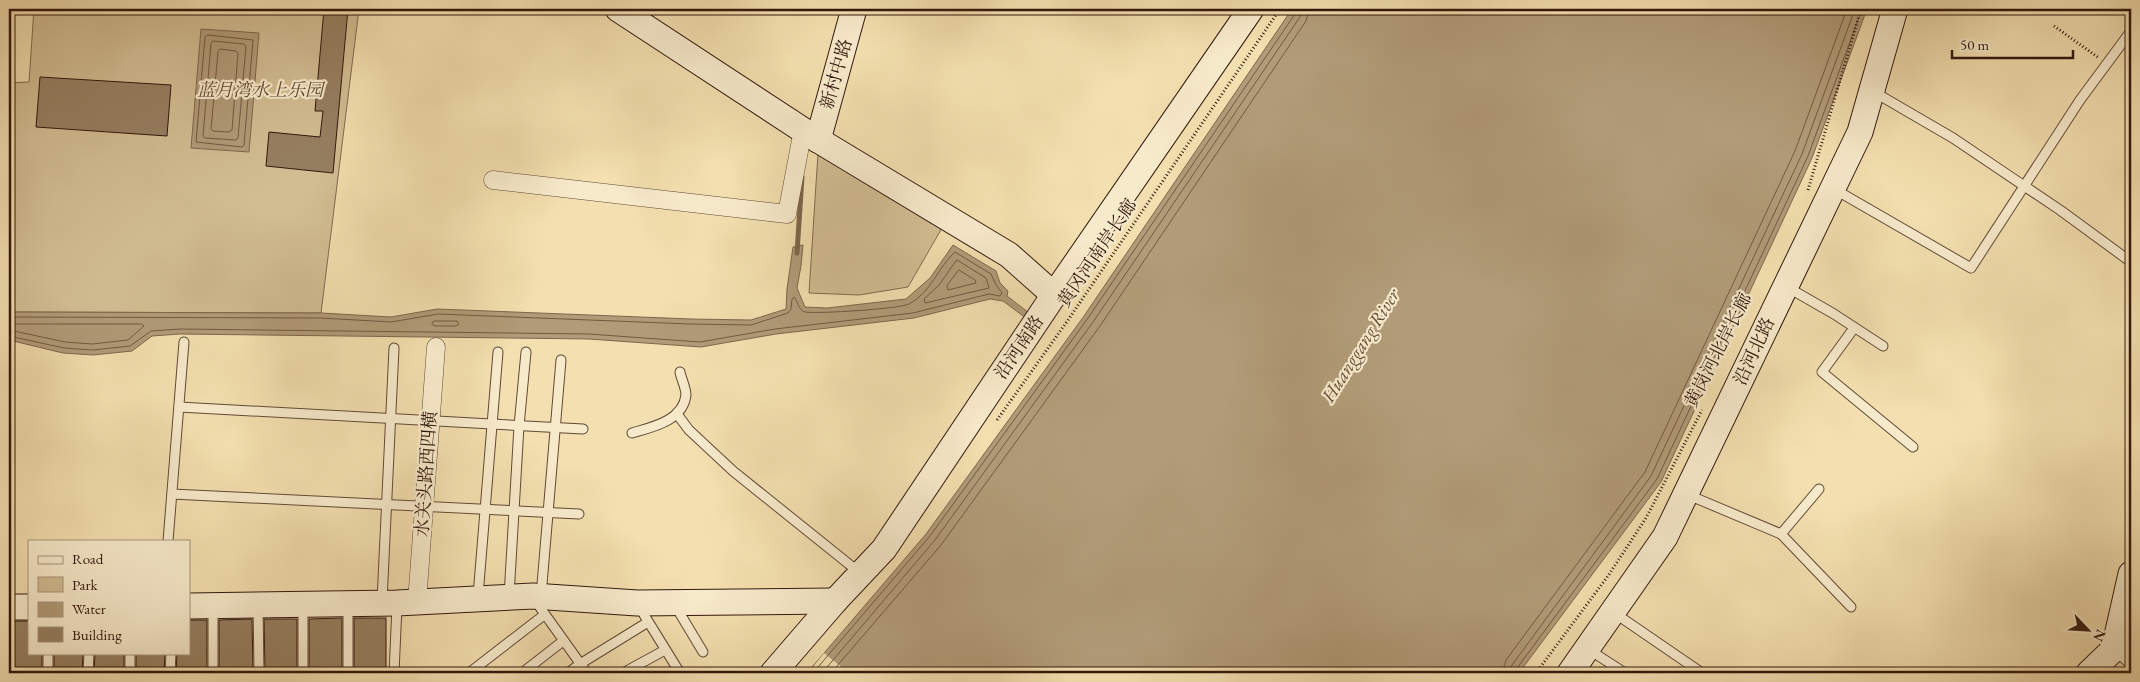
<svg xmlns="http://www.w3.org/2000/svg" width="2140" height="682" font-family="'EB Garamond','Noto Serif SC',serif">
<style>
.green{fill:#d2bd93;stroke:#826a50}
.water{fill:#b19b78;stroke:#7e664d}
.pier{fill:#f3dfaf}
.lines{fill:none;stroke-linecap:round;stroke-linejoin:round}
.shore{stroke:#725942;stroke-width:1}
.stream{stroke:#7e664d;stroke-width:5}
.building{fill:#967f61;stroke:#32170d}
.lane-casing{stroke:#624936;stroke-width:11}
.street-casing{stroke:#624936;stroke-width:19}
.secondary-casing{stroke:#32170d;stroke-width:27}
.path{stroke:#32170d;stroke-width:3;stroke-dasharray:1 2.5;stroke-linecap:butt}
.lane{stroke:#f7eacb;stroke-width:9}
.street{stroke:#f7eacb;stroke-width:18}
.secondary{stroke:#f7eacb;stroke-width:25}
.labels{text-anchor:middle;stroke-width:4.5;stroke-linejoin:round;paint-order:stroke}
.street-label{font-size:18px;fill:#32170d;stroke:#f7eacb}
.park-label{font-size:18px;font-style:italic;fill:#624935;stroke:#f7eacb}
.water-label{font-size:19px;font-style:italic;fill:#654c38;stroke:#f7eacb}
</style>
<rect width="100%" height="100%" fill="#f3dfaf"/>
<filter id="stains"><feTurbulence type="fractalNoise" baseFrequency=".004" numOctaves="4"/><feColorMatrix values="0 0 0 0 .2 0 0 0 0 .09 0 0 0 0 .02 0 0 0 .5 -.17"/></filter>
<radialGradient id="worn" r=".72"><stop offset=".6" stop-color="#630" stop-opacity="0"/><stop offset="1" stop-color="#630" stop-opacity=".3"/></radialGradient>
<g class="green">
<path d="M34 9H359L321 313 9 312V83L29 82Z"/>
<path d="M818 153 942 228 908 287 859 295 809 293Z"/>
</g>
<g class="water">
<path d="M1292 9H1867L1812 158 1661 482 1519 673H807L926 534 1084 316Z"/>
<path d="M201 29 259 33 249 152 191 148Z"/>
<path d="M803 245 801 266 797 288 805 307 827 308 906 299 930 278 953 245 996 271 1000 283 1008 291 1007 296 1033 316 1030 321 1003 301 990 299 914 318 776 334 701 347 589 339 180 334 152 336 132 351 93 355 63 353 9 340V312L321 313 391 317 437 309 691 319 751 320 786 309 787 289 793 247Z"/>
</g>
<path class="pier" d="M824 653 849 673 809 672Z"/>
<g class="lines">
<g class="shore">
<path d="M208 35 253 40 244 145 242 147 196 142 205 37Z"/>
<path d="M213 41 244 44 246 46 238 138 236 140 205 138 203 136 211 44Z"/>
<path d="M220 49 236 51 238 53 232 130 229 132 213 131 211 129 218 52Z"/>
<path d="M957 260 986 278 989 288 925 303 924 299 939 285Z"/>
<path d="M959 270 975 280 976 283 948 290 947 286Z"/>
<path d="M9 317 321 318 391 322 438 314 690 324 751 325 788 313 791 309 792 299 794 297C798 301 798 310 805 312 817 314 899 309 909 304 931 293 938 267 955 252L991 274 996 285 1002 293 1000 296 989 294 913 313 775 329 700 342 589 334 180 329 151 331 130 346 93 350 64 348 9 336"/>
<path d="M434 321H457L459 324 456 326H435L432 324Z"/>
<path d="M9 324H142L144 326 128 340 92 344 65 342 9 330"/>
<path d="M813 673 930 536 1088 318 1295 14 1296 9"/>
<path d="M822 673 935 540 1093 322 1300 17 1302 9"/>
<path d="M831 673 941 545 1100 326 1306 21 1309 9"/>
<path d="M1502 673 1506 660 1645 472 1795 151 1847 9"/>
<path d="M1509 673 1512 665 1651 476 1802 154 1855 9"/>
<path d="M1516 673 1517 668 1657 479 1808 156 1862 9"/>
</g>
<path class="stream" d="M797 253 802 177"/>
</g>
<g class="building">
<path d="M324 9H348L333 173 266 166 269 132 320 137 323 111H315Z"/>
<path d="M40 77 171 85 167 136 36 127Z"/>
<path d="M342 618V673H309V619Z"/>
<rect x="354" y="618" width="32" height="55"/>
<path d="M252 619 253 673H219V620Z"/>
<path d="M264 619H297V673H265Z"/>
<path d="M189 620H207V673H176L177 653H189Z"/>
<path d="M11 621H29V653H42V673H11Z"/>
<path d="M54 653H83L82 673H54Z"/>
<path d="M95 653H124V673H94Z"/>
<path d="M136 653H165L164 673H136Z"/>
</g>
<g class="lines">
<g class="lane-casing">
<g id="lane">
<path d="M1874 92 1953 138 2060 210 2131 262"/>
<path d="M1834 189 1971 268 2080 100 2131 31"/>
<path d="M1787 287 1834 314 1883 346"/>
<path d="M1854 328 1822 372 1913 447"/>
<path d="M179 407 583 429"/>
<path d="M677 414 689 430 733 471 860 573"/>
<path d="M632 433C652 427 683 421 686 395 686 388 681 378 680 372"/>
<path d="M172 494 579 514"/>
<path d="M1686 494 1781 534 1819 489"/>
<path d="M1781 534 1851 607"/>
<path d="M168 541 184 342"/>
<path d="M478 596 498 352"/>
<path d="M509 596 519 426 526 352"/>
<path d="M541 596 561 360"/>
<path d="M534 599 587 673"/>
<path d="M382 601 394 348"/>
<path d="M638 605 680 673"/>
<path d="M258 606 259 673"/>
<path d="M676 607 703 652"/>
<path d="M1613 612 1702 673"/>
<path d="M1588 649 1625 673"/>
<path d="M2114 649 2131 665"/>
<path d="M48 653V673"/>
<path d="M130 653V673"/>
<path d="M88 673 89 653"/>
<path d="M170 673 171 653"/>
<path d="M213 673V606"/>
<path d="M303 673V605"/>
<path d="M348 673V604"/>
<path d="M394 673 397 606"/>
<path d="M469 673 544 615"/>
<path d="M522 673 563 641"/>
<path d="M568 673 580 664 648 622"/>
<path d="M623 673 665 650"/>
</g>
</g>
<g class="street-casing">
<g id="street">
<path d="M493 180 787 214 803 130"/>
<path d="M417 602 436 347"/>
</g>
</g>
<g class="secondary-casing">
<g id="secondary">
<path d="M618 9 818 140 1009 255 1054 295"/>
<path d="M818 140 854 9"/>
<path d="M189 606 397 603 533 596 637 603 835 601"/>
<path d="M9 607H29"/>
<path d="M773 673 835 601 884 549 1054 295 1251 9"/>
<path d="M1570 673 1665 537 1860 132 1895 9"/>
<path d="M2089 673 2114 649 2131 574"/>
</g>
</g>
<g class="path">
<path d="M2054 26 2099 58"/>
<path d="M1808 190 1861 9"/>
<path d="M997 420 1066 323 1280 9"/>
<path d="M1536 673 1608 576 1646 518 1702 410"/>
</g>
<use href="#lane" class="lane"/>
<use href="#street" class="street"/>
<use href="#secondary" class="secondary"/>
</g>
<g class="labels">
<g class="street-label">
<text transform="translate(836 74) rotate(-74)" y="6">新村中路</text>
<text transform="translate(1097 253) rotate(-56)" y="6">黄冈河南岸长廊</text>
<text transform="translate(1019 347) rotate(-56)" y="6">沿河南路</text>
<text transform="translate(1718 350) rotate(-63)" y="6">黄岗河北岸长廊</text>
<text transform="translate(1754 351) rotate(-65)" y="6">沿河北路</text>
<text transform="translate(426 474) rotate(-86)" y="6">水关头路西四横</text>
</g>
<g class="park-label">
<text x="260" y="96">蓝月湾水上乐园</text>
</g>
<g class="water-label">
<text transform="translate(1360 345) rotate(-58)" y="7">Huanggang River</text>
</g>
</g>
<rect width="2140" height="682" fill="none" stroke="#f3dfaf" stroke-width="30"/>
<rect x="10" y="10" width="2120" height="662" fill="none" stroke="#32170d" stroke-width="2.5"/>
<rect x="15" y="15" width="2110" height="652" fill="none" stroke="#32170d"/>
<rect x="28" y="540" width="162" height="115" fill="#f7eacb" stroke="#a8967f"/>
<rect x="38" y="556" width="25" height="8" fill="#f7eacb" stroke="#a8967f"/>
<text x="72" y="564" font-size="15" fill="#32170d">Road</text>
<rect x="38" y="577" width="25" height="15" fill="#d2bd93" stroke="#a8967f"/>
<text x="72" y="590" font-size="15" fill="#32170d">Park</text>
<rect x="38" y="602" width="25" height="15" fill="#b19b78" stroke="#a8967f"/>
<text x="72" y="614" font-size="15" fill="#32170d">Water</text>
<rect x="38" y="627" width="25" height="15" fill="#967f61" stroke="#a8967f"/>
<text x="72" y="640" font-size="15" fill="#32170d">Building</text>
<g transform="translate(2088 630) rotate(115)" stroke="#f7eacb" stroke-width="4" paint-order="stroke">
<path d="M0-4L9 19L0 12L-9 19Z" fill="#32170d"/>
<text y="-8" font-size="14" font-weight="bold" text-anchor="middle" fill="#32170d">N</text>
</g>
<path d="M1952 50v8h121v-8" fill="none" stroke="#32170d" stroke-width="2.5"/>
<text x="1960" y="50" font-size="15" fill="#32170d" stroke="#f7eacb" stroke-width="4" paint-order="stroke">50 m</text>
<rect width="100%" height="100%" filter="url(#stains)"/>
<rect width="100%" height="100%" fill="url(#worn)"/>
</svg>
